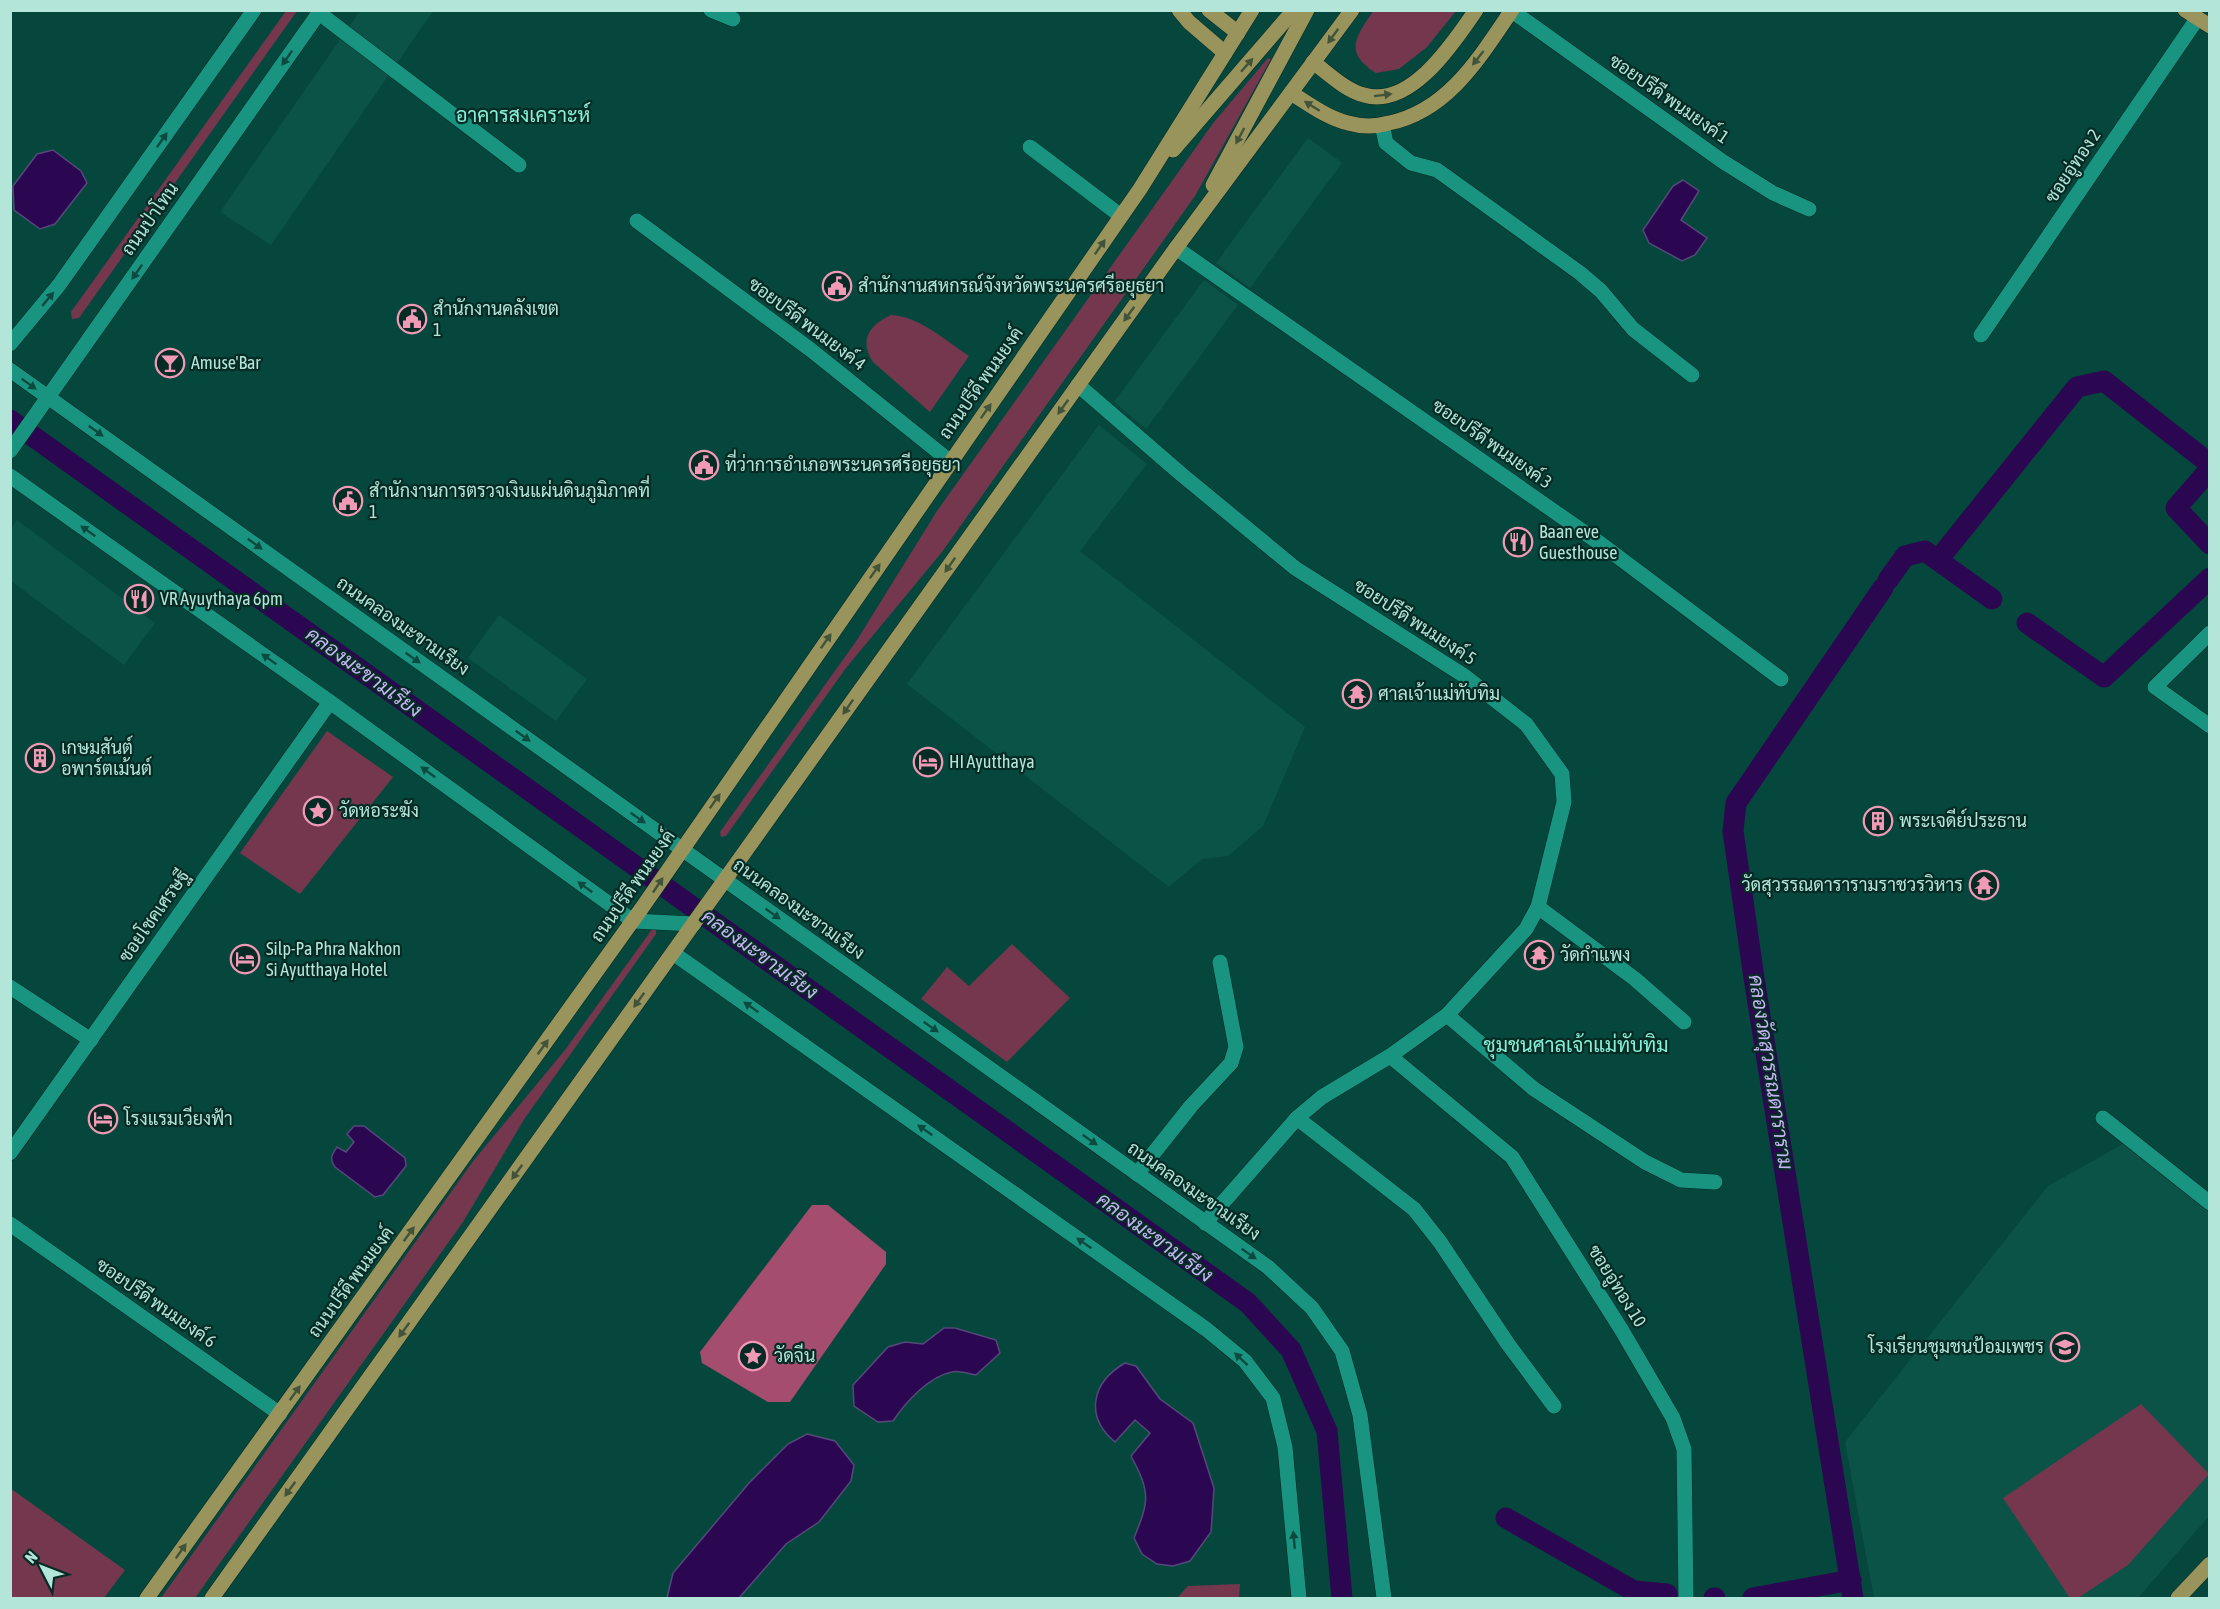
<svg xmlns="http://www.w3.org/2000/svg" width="2220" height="1609" font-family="'Asap Condensed',Sarabun,sans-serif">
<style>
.built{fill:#0b5347}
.green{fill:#74374e}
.forest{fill:#a54d6e}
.water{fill:#2b0751;stroke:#544a7a;stroke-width:1.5}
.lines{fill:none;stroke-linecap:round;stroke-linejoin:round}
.canal{stroke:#2b0751;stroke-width:21}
.minor-casing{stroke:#062a24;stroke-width:16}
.major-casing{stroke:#062a24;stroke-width:16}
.minor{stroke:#199481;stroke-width:15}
.major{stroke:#99935c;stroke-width:15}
.oneway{fill:#41543a}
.oneway2{fill:#0c4a40}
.labels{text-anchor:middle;stroke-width:4.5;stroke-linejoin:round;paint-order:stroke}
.street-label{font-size:18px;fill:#b4e5d9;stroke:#062a24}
.poi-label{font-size:18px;fill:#b4e5d9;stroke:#062a24;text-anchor:start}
.neighbourhood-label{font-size:20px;fill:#86f1da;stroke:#062a24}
.water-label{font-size:20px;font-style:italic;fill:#c8b4f4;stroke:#062a24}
</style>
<rect width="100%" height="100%" fill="#06473d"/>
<g class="built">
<path d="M360 11H433L271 245 220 212Z"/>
<path d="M1308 138 1342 163 1250 288 1216 263Z"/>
<path d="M1204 280 1238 305 1146 429 1114 402Z"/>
<path d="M1099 425 1147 464 1080 551 1305 727 1263 826 1228 856 1202 859 1169 887 907 684Z"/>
<path d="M17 520 155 623 124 665 11 581V529Z"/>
<path d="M499 615 587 679 556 721 468 658Z"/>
<path d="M2127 1142 2209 1210V1516L2138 1598H1874L1845 1442 2048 1186Z"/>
</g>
<g class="green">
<path d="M1374 10H1456V11L1427 47 1399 69 1376 73C1343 52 1356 37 1374 10Z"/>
<path d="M286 11H297L79 318 72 319 71 312Z"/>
<path d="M1268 58 1271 59 1195 196 942 552 846 668 726 836 721 837 720 832 857 640 937 511 1214 122Z"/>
<path d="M891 315C919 316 946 341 969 356L930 412 873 362C859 340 869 325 891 315Z"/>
<path d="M327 731 393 777 300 894 240 853Z"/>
<path d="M653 928 656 929V934L525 1118 463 1222 195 1598H161L474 1160 565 1050Z"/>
<path d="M1012 944 1070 998 1007 1062 921 999 947 967 969 986Z"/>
<path d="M2141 1404 2209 1474 2128 1565 2078 1598H2070L2003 1498Z"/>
<path d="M10 1488 125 1570 104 1598H11Z"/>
<path d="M1240 1584 1239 1598H1177L1188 1586Z"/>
</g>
<path class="forest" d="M812 1205H828L886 1252V1264L790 1402H768L702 1363 700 1352Z"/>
<g class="water">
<path d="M53 150 81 171 87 183 55 224 40 229 14 210 13 186 37 154Z"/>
<path d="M1683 180 1699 191 1681 220 1707 238 1695 255 1682 261 1649 243 1643 230 1673 186Z"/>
<path d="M354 1126H364L405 1158 406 1166 383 1195 375 1197 335 1167C329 1158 332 1155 337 1147L346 1152 354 1142 347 1134Z"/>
<path d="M944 1328H955L996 1340 1000 1353 976 1375C969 1374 958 1370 952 1372 929 1376 905 1403 893 1421L878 1422 854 1406 853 1385 888 1347 905 1342 923 1344Z"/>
<path d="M1125 1363 1136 1366 1160 1399 1193 1423 1214 1488 1211 1532 1190 1561 1173 1566 1157 1564 1142 1554 1134 1538C1149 1501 1151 1493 1131 1456L1150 1433 1135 1420 1115 1442C1084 1416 1092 1382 1125 1363Z"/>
<path d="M807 1434 835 1441 854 1465 851 1481 819 1522 786 1544 739 1598H667L673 1573 749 1483 788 1444Z"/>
</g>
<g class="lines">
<g class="canal">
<path d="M10 420 1248 1303 1291 1350 1327 1431 1342 1598"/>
<path d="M2210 469 2176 508 2210 544"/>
<path d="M1938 560 2077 387 2104 381 2210 464"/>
<path d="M1888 580 1905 556 1925 551 1992 599"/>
<path d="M2027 623 2104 677 2210 578"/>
<path d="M1506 1518 1634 1591 1667 1594"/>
<path d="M1714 1598H1715"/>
<path d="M1753 1598 1851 1580"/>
<path d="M1853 1598 1754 978 1733 831 1736 803 1883 588"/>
</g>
<g class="minor-casing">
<g id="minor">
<path d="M711 10 733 19"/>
<path d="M1512 11 1722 161 1773 193 1809 209"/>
<path d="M319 13 519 165"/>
<path d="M1382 125 1386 143 1411 163 1437 170 1580 273 1601 291 1633 329 1692 375"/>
<path d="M1030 147 1121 216"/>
<path d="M637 221 811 350 951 462"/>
<path d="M1176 248 1601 544 1781 679"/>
<path d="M1981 335 2197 19"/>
<path d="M10 344 59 285 254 10"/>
<path d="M10 370 1268 1267 1312 1308 1342 1351 1360 1415 1384 1598"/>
<path d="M1078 385 1181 474 1295 568 1463 675 1526 724 1562 774 1564 802 1538 907 1526 929 1447 1015 1390 1056 1322 1097 1297 1118 1205 1223"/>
<path d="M10 451 321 10"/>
<path d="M10 476 330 702 633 921 694 924"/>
<path d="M2210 633 2155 687 2210 726"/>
<path d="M1538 907 1635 979 1684 1022"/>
<path d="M673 953 1206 1329 1245 1361 1273 1398 1285 1447 1299 1598"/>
<path d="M10 987 91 1040"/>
<path d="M1447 1015 1534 1089 1645 1162 1681 1180 1715 1182"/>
<path d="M1390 1056 1512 1157 1621 1329 1673 1418 1684 1449 1686 1598"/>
<path d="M1297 1118 1414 1209 1440 1242 1508 1344 1554 1406"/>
<path d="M2103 1118 2210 1203"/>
<path d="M10 1153 330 702"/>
<path d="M1137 1174 1191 1106 1231 1063 1236 1047 1220 962"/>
<path d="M10 1224 280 1414"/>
</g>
</g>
<g class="major-casing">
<g id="major">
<path d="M1179 10 1189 22 1225 53"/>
<path d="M1209 10 1238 33"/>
<path d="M2185 10 2210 26"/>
<path d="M1313 62C1329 74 1345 90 1364 95 1411 109 1454 42 1476 10"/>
<path d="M1291 93C1309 104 1327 118 1348 123 1362 127 1375 127 1389 123 1448 111 1480 57 1512 10"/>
<path d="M1173 150 1294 10"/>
<path d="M1213 185 1307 10"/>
<path d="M147 1598 644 905 1140 189 1252 10"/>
<path d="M212 1598 1176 248 1352 10"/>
<path d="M2178 1598 2210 1564"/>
</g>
</g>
<use href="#minor" class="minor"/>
<use href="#major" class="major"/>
</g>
<defs><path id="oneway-solid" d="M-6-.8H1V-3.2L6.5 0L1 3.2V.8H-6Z" transform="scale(1.5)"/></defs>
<g class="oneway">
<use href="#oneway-solid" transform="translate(1333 36) rotate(126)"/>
<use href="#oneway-solid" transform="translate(1478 58) rotate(128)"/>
<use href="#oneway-solid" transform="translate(1247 65) rotate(-49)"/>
<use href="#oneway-solid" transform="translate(1383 95) rotate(-7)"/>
<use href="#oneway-solid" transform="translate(1312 106) rotate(-148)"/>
<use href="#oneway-solid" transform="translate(1240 136) rotate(118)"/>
<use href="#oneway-solid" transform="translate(1100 247) rotate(-55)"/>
<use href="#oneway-solid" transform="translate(1129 314) rotate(126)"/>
<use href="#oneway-solid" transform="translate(1063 407) rotate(126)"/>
<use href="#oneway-solid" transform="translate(986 411) rotate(-55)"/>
<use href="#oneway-solid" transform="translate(950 565) rotate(125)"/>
<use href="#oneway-solid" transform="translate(875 571) rotate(-55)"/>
<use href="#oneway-solid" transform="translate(826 641) rotate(-55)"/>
<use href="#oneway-solid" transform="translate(848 707) rotate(125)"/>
<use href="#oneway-solid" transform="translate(715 801) rotate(-55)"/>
<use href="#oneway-solid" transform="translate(658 885) rotate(-56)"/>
<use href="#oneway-solid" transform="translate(639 1000) rotate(126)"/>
<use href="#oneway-solid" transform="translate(543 1047) rotate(-54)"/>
<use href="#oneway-solid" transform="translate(517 1172) rotate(126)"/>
<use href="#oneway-solid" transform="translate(409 1234) rotate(-54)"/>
<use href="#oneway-solid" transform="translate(404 1330) rotate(126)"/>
<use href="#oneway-solid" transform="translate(295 1393) rotate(-54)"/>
<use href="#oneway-solid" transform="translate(290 1489) rotate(126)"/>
<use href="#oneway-solid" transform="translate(181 1551) rotate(-55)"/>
</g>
<g class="oneway2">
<use href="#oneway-solid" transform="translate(287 58) rotate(125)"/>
<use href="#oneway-solid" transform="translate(162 140) rotate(-55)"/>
<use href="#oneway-solid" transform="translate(137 272) rotate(125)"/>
<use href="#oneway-solid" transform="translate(48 299) rotate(-50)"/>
<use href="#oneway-solid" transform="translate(29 384) rotate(36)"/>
<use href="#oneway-solid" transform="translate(96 431) rotate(36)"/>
<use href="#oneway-solid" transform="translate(88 531) rotate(-145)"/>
<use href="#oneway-solid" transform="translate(255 544) rotate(36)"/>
<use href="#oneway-solid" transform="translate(413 658) rotate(35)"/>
<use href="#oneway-solid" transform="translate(269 659) rotate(-145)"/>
<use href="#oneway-solid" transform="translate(523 736) rotate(36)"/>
<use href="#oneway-solid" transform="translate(428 772) rotate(-144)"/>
<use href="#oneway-solid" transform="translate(638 818) rotate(35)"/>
<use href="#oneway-solid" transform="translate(585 887) rotate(-144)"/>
<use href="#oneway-solid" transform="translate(773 914) rotate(35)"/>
<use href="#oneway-solid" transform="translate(751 1007) rotate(-145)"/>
<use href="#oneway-solid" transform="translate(931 1027) rotate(35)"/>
<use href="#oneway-solid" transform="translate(925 1130) rotate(-145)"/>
<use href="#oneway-solid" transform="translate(1090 1140) rotate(35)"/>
<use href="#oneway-solid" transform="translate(1084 1243) rotate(-145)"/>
<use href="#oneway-solid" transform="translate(1249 1254) rotate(35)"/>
<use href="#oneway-solid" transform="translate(1241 1359) rotate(-137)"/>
<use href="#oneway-solid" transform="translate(1294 1540) rotate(-95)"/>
</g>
<defs>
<g id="civic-ring" transform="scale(1.5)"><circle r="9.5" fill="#062a24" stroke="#f09ab6" stroke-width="1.5"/><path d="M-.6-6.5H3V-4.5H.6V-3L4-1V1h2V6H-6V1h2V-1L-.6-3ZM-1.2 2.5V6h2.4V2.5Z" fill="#f09ab6"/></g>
<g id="bar-ring" transform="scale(1.5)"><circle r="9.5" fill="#062a24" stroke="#f09ab6" stroke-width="1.5"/><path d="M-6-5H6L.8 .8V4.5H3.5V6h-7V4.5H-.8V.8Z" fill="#f09ab6"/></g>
<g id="restaurant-ring" transform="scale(1.5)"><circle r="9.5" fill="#062a24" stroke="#f09ab6" stroke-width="1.5"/><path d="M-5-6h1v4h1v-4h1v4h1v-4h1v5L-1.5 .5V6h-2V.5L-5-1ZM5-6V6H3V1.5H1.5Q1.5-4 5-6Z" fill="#f09ab6"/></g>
<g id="temple-ring" transform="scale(1.5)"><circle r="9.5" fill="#062a24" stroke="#f09ab6" stroke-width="1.5"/><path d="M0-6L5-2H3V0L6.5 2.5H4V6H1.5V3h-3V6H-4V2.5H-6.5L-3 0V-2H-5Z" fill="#f09ab6"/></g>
<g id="building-ring" transform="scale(1.5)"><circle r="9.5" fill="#062a24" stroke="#f09ab6" stroke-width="1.5"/><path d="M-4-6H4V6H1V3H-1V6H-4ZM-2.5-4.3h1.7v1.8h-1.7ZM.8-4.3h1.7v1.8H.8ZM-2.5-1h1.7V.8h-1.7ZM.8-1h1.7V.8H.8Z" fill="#f09ab6"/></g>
<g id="hotel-ring" transform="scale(1.5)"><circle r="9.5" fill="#062a24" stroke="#f09ab6" stroke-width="1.5"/><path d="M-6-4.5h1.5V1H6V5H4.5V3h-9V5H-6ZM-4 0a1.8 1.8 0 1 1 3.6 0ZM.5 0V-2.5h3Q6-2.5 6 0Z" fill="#f09ab6"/></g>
<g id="sight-ring" transform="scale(1.5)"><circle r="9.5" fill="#062a24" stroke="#f09ab6" stroke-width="1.5"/><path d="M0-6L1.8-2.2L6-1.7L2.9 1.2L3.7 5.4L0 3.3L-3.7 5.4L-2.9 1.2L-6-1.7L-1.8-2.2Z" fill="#f09ab6"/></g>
<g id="school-ring" transform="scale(1.5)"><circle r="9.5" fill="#062a24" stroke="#f09ab6" stroke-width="1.5"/><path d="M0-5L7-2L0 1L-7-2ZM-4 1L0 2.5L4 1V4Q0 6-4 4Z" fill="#f09ab6"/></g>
</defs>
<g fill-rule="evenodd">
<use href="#civic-ring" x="837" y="286"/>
<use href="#civic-ring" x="412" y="319"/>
<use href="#bar-ring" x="170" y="363"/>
<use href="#civic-ring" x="704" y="465"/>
<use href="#civic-ring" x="348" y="501"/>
<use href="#restaurant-ring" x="1518" y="542"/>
<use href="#restaurant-ring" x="139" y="599"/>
<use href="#temple-ring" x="1357" y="694"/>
<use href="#building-ring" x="40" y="758"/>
<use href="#hotel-ring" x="928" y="762"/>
<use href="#sight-ring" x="318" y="811"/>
<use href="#building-ring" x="1878" y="821"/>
<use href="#temple-ring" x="1984" y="885"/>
<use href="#temple-ring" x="1539" y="955"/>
<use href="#hotel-ring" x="245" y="959"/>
<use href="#hotel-ring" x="103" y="1119"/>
<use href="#school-ring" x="2065" y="1347"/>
<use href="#sight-ring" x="753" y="1356"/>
</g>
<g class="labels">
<g class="street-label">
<text transform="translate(1669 99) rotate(35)" y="6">ซอยปรีดี พนมยงค์ 1</text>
<text transform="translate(2073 166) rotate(-56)" y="6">ซอยอู่ทอง 2</text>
<text transform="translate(150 219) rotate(-55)" y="6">ถนนป่าโทน</text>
<text transform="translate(807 324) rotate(37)" y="6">ซอยปรีดี พนมยงค์ 4</text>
<text transform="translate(981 383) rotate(-55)" y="6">ถนนปรีดี พนมยงค์</text>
<text transform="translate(1492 444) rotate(35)" y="6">ซอยปรีดี พนมยงค์ 3</text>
<text transform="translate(1415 622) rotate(33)" y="6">ซอยปรีดี พนมยงค์ 5</text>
<text transform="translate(403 626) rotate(35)" y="6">ถนนคลองมะขามเรียง</text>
<text transform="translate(633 886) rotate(-55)" y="6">ถนนปรีดี พนมยงค์</text>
<text transform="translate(799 909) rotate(36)" y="6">ถนนคลองมะขามเรียง</text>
<text transform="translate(154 916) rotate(-55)" y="6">ซอยโชคเศรษฐี</text>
<text transform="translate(1194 1191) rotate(35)" y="6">ถนนคลองมะขามเรียง</text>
<text transform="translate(351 1282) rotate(-54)" y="6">ถนนปรีดี พนมยงค์</text>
<text transform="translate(1617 1286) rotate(58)" y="6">ซอยอู่ทอง 10</text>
<text transform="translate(156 1303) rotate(35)" y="6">ซอยปรีดี พนมยงค์ 6</text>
</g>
<g class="poi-label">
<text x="858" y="292">สํานักงานสหกรณ์จังหวัดพระนครศรีอยุธยา</text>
<text x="433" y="315">สำนักงานคลังเขต<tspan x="433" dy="21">1</tspan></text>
<text x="191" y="369">Amuse'Bar</text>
<text x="725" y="471">ที่ว่าการอำเภอพระนครศรีอยุธยา</text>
<text x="369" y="497">สำนักงานการตรวจเงินแผ่นดินภูมิภาคที่<tspan x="369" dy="21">1</tspan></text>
<text x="1539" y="538">Baan eve<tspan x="1539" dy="21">Guesthouse</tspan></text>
<text x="160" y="605">VR Ayuythaya 6pm</text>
<text x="1378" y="700">ศาลเจ้าแม่ทับทิม</text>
<text x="61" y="754">เกษมสันต์<tspan x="61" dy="21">อพาร์ตเม้นต์</tspan></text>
<text x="949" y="768">HI Ayutthaya</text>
<text x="339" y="817">วัดหอระฆัง</text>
<text x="1899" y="827">พระเจดีย์ประธาน</text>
<text x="1963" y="891" text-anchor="end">วัดสุวรรณดารารามราชวรวิหาร</text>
<text x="266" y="955">Silp-Pa Phra Nakhon<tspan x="266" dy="21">Si Ayutthaya Hotel</tspan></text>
<text x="1560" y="961">วัดกำแพง</text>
<text x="124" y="1125">โรงแรมเวียงฟ้า</text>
<text x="2044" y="1353" text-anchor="end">โรงเรียนชุมชนป้อมเพชร</text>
<text x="774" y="1362">วัดจีน</text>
</g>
<g class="neighbourhood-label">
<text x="523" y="122">อาคารสงเคราะห์</text>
<text x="1576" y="1052">ชุมชนศาลเจ้าแม่ทับทิม</text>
</g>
<g class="water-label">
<text transform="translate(364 672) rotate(36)" y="7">คลองมะขามเรียง</text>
<text transform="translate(760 954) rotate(36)" y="7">คลองมะขามเรียง</text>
<text transform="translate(1771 1072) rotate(81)" y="7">คลองวัดสุวรรณดาราราม</text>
<text transform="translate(1155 1237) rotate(36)" y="7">คลองมะขามเรียง</text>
</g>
</g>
<rect width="2220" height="1609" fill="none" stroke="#b4e5d9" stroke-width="24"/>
<g transform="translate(42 1567) rotate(312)" stroke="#062a24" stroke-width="4.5" paint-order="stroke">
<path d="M0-4.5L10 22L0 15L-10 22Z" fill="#b4e5d9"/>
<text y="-9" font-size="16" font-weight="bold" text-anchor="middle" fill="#b4e5d9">N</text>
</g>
</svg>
